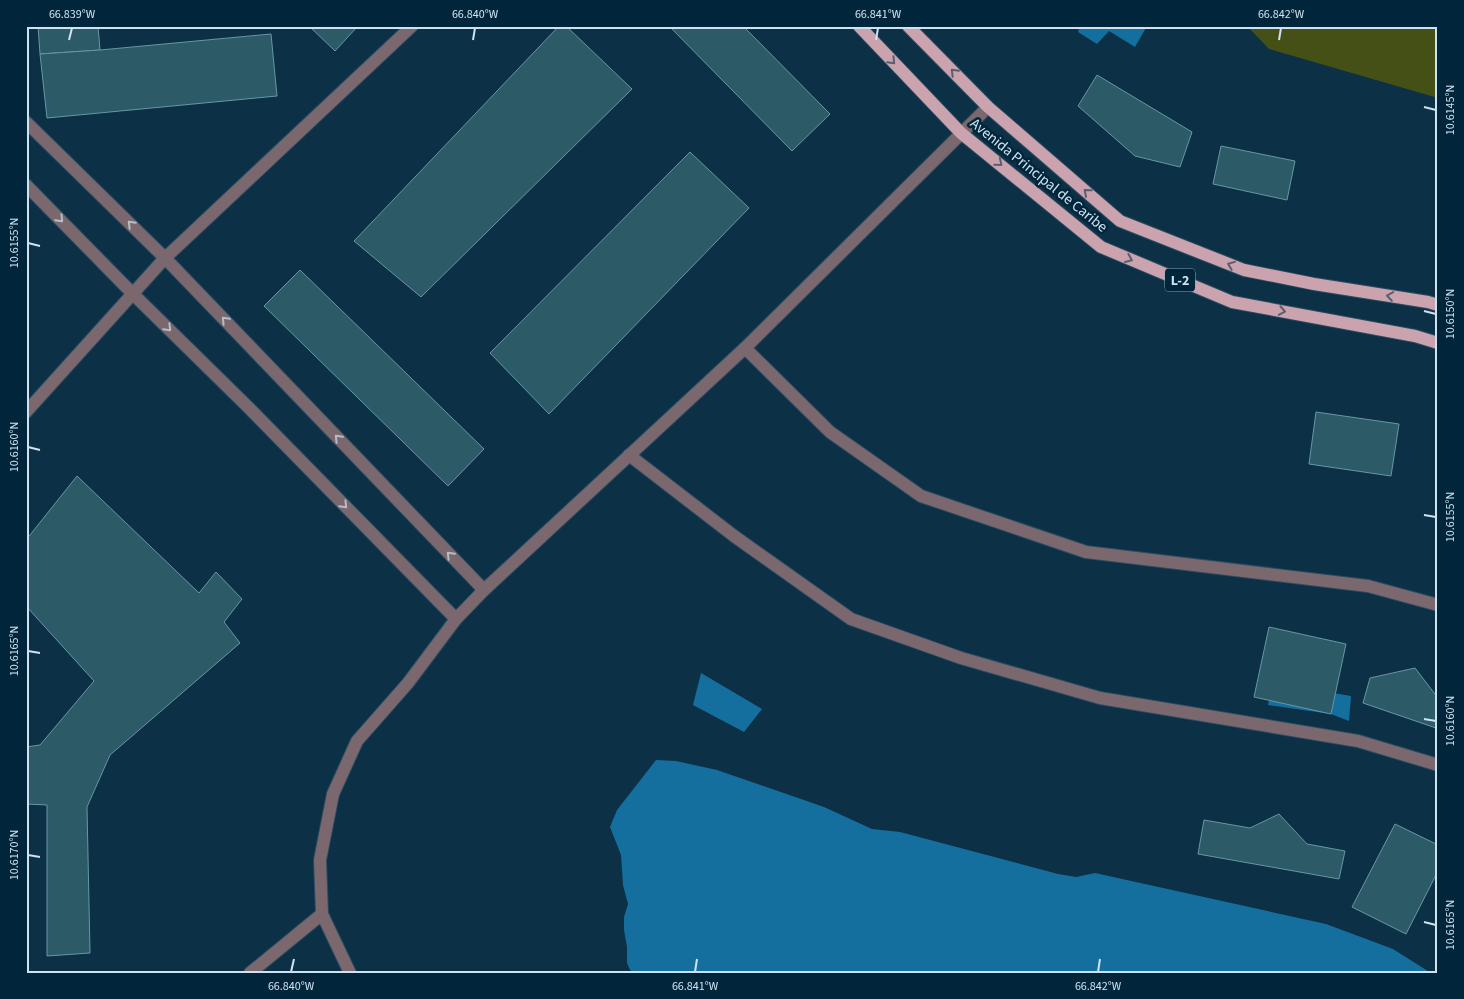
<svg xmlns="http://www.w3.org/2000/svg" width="1464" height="999" font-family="'Source Sans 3',sans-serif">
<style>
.green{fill:#455016}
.water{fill:#156f9e}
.building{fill:#2c5a67;stroke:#6797a6}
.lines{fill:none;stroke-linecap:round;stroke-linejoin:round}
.minor-casing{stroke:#2b4c61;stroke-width:14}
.major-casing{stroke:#2b4c61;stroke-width:14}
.minor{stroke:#7b686e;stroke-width:12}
.major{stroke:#caa3ae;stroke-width:12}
.oneway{stroke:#5b5e6f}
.oneway2{stroke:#b5bdc9}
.ticks{fill:none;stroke:#cee2f0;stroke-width:2}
.labels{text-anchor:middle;stroke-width:5;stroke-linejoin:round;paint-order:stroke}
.shield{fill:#01263b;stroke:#90aaba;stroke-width:1}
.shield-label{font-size:14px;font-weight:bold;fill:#cee2f0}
.street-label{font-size:15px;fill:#cee2f0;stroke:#01263b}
.neatline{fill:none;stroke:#cee2f0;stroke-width:2}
.ticks-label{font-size:12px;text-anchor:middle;fill:#cee2f0}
</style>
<rect width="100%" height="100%" fill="#0c3046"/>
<path class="green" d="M1247 26H1438V98L1269 49Z"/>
<g class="water">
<path d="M1080 26H1147L1135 47 1109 31 1097 44 1078 32Z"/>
<path d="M701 673 762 709 744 732 693 705Z"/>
<path d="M1272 683 1351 696 1349 721 1331 714 1268 705Z"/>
<path d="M656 760 676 761 717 770 824 807 872 829 900 832 1058 874 1076 877 1095 873 1326 924 1393 949 1431 973H635L630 970 627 963V947L624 930V917L628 904 623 885 621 855 610 827 617 810Z"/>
</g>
<g class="building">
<path d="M38 26H98L100 50 40 54Z"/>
<path d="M309 26H358L335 51Z"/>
<path d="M559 26H566L632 89 421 297 354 241Z"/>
<path d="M669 26H743L830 114 792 151Z"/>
<path d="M271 34 277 96 47 118 40 54 100 50Z"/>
<path d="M1097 75 1192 132 1180 167 1135 156 1078 106Z"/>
<path d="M1221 146 1295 161 1287 200 1213 184Z"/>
<path d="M690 152 749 208 549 414 490 353Z"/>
<path d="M300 270 484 449 448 486 264 306Z"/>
<path d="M1316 412 1399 424 1391 476 1309 464Z"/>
<path d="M77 476 199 593 216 572 242 599 224 622 240 643 110 755 87 807 90 953 47 956V805L26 804V747L40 745 94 681 26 606V540Z"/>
<path d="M1269 627 1346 644 1331 714 1254 697Z"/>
<path d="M1415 668 1438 698 1436 728 1363 703 1370 678Z"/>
<path d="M1279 814 1307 844 1345 851 1339 879 1198 854 1204 820 1250 828Z"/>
<path d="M1395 824 1438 845V871L1406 934 1352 907Z"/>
</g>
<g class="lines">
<g class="minor-casing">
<g id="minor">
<path d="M26 122 165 258 484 590"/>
<path d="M26 185 133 294 248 407 456 619"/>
<path d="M745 348 830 432 921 496 1086 552 1368 586 1438 605"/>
<path d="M26 412 165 258 412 26"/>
<path d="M629 455 734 536 851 619 961 658 1100 698 1358 741 1438 765"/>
<path d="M250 973 322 914"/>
<path d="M350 973 322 914 320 860 333 794 357 741 408 683 456 619 484 590 745 348 988 107"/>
</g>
</g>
<g class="major-casing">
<g id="major">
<path d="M859 26 961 133 1101 247 1232 302 1415 336 1438 343"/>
<path d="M908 26 988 107 1120 221 1244 270 1314 284 1428 302 1438 305"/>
</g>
</g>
<use href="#minor" class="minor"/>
<use href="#major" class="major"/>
</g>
<defs><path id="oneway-chevron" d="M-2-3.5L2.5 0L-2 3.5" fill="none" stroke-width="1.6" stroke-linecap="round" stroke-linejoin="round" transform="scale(1.25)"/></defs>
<g class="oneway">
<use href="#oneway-chevron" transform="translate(892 61) rotate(46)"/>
<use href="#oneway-chevron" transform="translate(954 72) rotate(-135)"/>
<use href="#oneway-chevron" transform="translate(999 163) rotate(39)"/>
<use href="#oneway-chevron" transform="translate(1087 192) rotate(-139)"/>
<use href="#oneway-chevron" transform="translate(1129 259) rotate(23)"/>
<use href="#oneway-chevron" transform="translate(1231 265) rotate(-158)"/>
<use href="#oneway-chevron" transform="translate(1390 296) rotate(-171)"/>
<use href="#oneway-chevron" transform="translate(1282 311) rotate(11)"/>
</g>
<g class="oneway2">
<use href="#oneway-chevron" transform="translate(60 219) rotate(46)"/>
<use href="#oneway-chevron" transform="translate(131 224) rotate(-135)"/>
<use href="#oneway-chevron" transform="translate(225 320) rotate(-134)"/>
<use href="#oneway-chevron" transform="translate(168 328) rotate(45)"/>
<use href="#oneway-chevron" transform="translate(338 438) rotate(-134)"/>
<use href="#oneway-chevron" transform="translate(344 505) rotate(46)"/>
<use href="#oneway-chevron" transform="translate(450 555) rotate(-134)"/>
</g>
<path class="ticks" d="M69 40 72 28M473 40 475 28M876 40 878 28M1279 40 1281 28M1424 107 1436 110M28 243 40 246M1424 311 1436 314M28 447 40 450M1424 515 1436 517M28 651 40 653M1424 719 1436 721M28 855 40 857M1424 922 1436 925M291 972 294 959M695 972 697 959M1098 972 1100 959"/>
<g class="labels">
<rect class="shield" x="1165" y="268.5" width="30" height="23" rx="4"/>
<g class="shield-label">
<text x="1180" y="285">L-2</text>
</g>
<g class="street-label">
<text transform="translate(1039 175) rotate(39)" y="5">Avenida Principal de Caribe</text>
</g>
</g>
<rect width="1464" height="999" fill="none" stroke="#01263b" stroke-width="55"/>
<rect x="28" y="28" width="1408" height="944" class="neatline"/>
<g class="ticks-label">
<text x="72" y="18">66.839°W</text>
<text x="475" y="18">66.840°W</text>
<text x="878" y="18">66.841°W</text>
<text x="1281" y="18">66.842°W</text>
<text transform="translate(1450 110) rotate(-90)" y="4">10.6145°N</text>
<text transform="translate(14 243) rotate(-90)" y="4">10.6155°N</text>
<text transform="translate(1450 314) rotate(-90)" y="4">10.6150°N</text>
<text transform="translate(14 447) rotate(-90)" y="4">10.6160°N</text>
<text transform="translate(1450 517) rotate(-90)" y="4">10.6155°N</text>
<text transform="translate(14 651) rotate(-90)" y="4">10.6165°N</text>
<text transform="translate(1450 721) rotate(-90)" y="4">10.6160°N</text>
<text transform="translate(14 855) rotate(-90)" y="4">10.6170°N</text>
<text transform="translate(1450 925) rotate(-90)" y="4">10.6165°N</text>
<text x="291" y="990">66.840°W</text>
<text x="695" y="990">66.841°W</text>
<text x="1098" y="990">66.842°W</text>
</g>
</svg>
